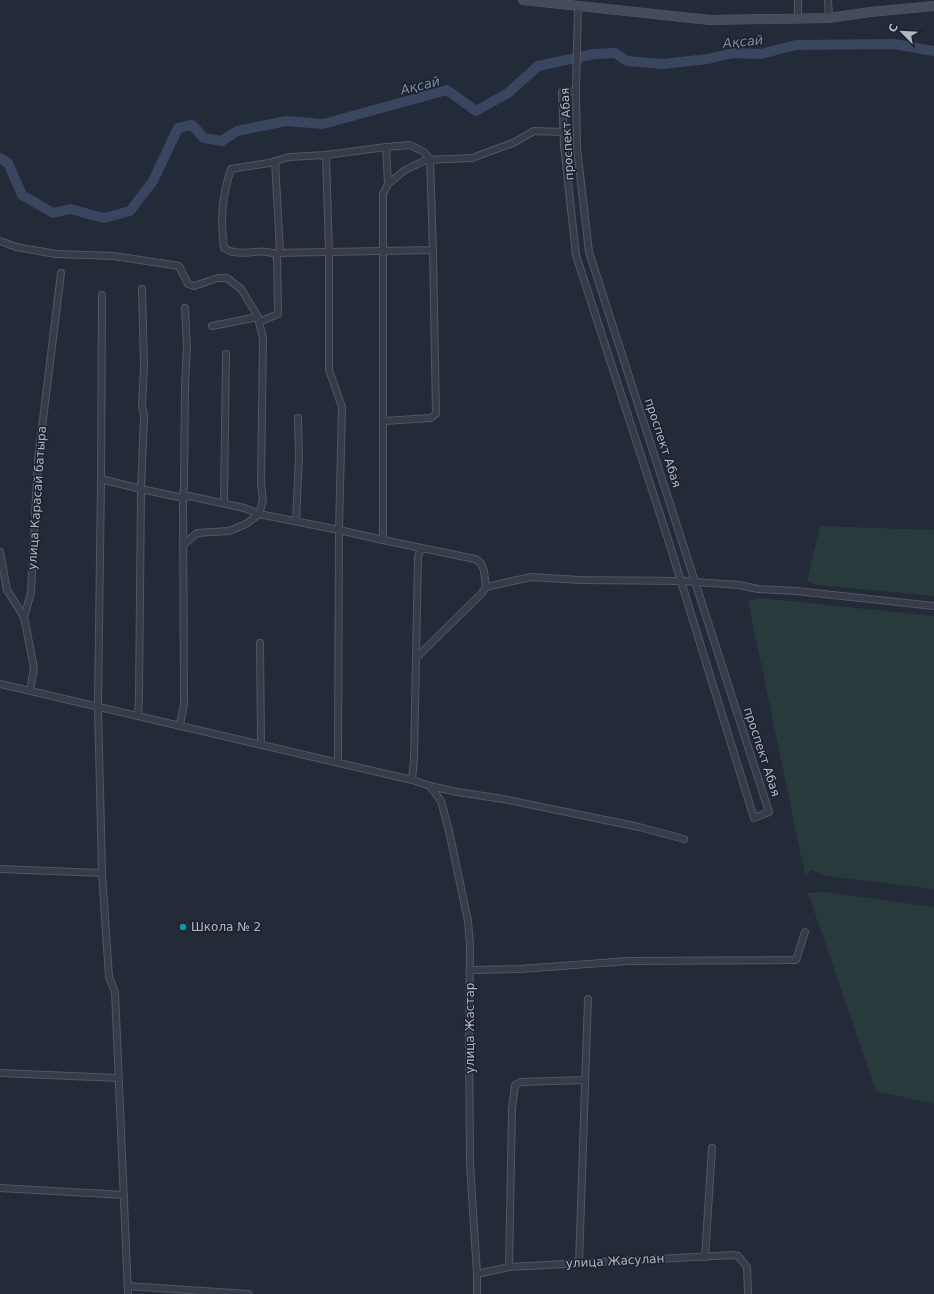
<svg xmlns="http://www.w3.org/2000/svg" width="934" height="1294" font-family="'DejaVu Sans',sans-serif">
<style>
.green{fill:#293a3d}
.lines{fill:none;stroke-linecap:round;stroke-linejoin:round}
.river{stroke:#3a4660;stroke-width:10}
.minor-casing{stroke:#525763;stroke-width:8}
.secondary-casing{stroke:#525763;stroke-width:10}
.minor{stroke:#373c48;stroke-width:6}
.secondary{stroke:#454b5b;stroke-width:9}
.culture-dot{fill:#0f9aa8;stroke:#1c212d;stroke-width:1.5}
.labels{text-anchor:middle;stroke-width:3;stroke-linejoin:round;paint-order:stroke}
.street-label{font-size:12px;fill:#b2b7c4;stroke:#1c212d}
.poi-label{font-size:12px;fill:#b2b7c4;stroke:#1c212d;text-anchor:start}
.water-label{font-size:13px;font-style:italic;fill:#7c8baa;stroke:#1c212d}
</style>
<rect width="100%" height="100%" fill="#232a38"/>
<g class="green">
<path d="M820 526 934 530V596L818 585 807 582Z"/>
<path d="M759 598 934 616V889L827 876 812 870 805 875 748 601Z"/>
<path d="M824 892 934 907V1104L876 1091 808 893Z"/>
</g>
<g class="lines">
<path class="river" d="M0 158 8 163 22 195 53 213 70 209 104 218 130 211 153 181 178 128 192 125 204 138 222 141 237 131 286 121 323 124 447 90 476 111 508 93 538 66 594 54 615 53 627 61 663 64 708 59 733 53 761 54 796 45 894 44 934 51"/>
<g class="minor-casing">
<g id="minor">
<path d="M798 0V19"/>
<path d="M828 0 829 18"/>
<path d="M576 91 562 92 564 146 576 255 667 536 754 818 769 812 589 252 577 148 576 91 578 6"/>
<path d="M386 147 388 184"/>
<path d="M275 161 280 252"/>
<path d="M0 241 16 247 56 254 114 256 179 266 188 284 194 286 218 278H227L241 289 258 317 263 339 261 483 263 500 259 514 246 524 229 531 197 533 183 545"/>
<path d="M142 289 144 367 142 404 144 416 141 489 183 498 189 496 244 508 259 514 339 530 342 407 329 370V252L326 155"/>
<path d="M102 295 101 479 141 489 139 698 138 716"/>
<path d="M259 322 278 314 277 255C261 246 239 259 224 248 220 219 222 196 231 169L269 163 289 157 326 155 386 147 410 145 424 152 430 159 433 250 274 253"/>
<path d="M212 326 258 317"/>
<path d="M384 421 431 418 436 414 433 250"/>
<path d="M101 479 98 707 102 873 109 977 115 992 128 1294"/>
<path d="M224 503 226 354"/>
<path d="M296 521 299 458 298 418"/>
<path d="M383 540 475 559C486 564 484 577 486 587L481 594 416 658 414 758 412 780"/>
<path d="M0 552 7 590 24 617"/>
<path d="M486 587 531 577 580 580 682 581 739 585 758 589 796 591 934 606"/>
<path d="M260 643 261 745"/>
<path d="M416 658 418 558 419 553 423 549"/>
<path d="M0 684 412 780 430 786 441 801 449 831 468 921 470 945 469 1036 470 1163 477 1274V1294"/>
<path d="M30 691 34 668 24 617 31 593 38 460 61 273"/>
<path d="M180 726 184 704 183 498 184 485 185 386 187 347 185 308"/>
<path d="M338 763 339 530 383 540V194L388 184 405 170 426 160 472 158 513 143 534 131 563 132"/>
<path d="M430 786 457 792 503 799 639 827 684 839"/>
<path d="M0 869 102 873"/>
<path d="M470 970 520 969 629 961 796 960 805 932"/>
<path d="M0 1073 118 1078"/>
<path d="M0 1188 124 1195"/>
<path d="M705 1257 712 1148"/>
<path d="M579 1263 588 999"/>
<path d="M509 1267 512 1109 515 1085 521 1082 585 1080"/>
<path d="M477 1274 509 1267 733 1255 738 1256 747 1267 748 1294"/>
<path d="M128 1286 248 1294"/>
</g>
</g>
<g class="secondary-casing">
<path id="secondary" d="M523 0 710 20 829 18 870 12 934 6"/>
</g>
<use href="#minor" class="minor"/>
<use href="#secondary" class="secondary"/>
</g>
<circle class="culture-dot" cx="183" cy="927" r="4"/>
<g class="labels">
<g class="street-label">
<text transform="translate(567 134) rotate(-93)" y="4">проспект Абая</text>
<text transform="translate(663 443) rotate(72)" y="4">проспект Абая</text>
<text transform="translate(37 498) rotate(-86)" y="4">улица Карасай батыра</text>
<text transform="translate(762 752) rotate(72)" y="4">проспект Абая</text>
<text transform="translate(470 1028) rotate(-90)" y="4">улица Жастар</text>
<text transform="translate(615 1261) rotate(-3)" y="4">улица Жасулан</text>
</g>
<g class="poi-label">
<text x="191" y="931">Школа № 2</text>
</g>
<g class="water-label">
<text transform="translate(743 41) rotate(-5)" y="5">Ақсай</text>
<text transform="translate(420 85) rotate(-14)" y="5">Ақсай</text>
</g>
</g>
<g transform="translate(902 32) rotate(294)" stroke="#1c212d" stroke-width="3" paint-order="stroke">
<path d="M0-3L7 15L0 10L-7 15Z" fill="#b2b7c4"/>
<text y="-6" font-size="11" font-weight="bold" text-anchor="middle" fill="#b2b7c4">С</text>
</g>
</svg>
